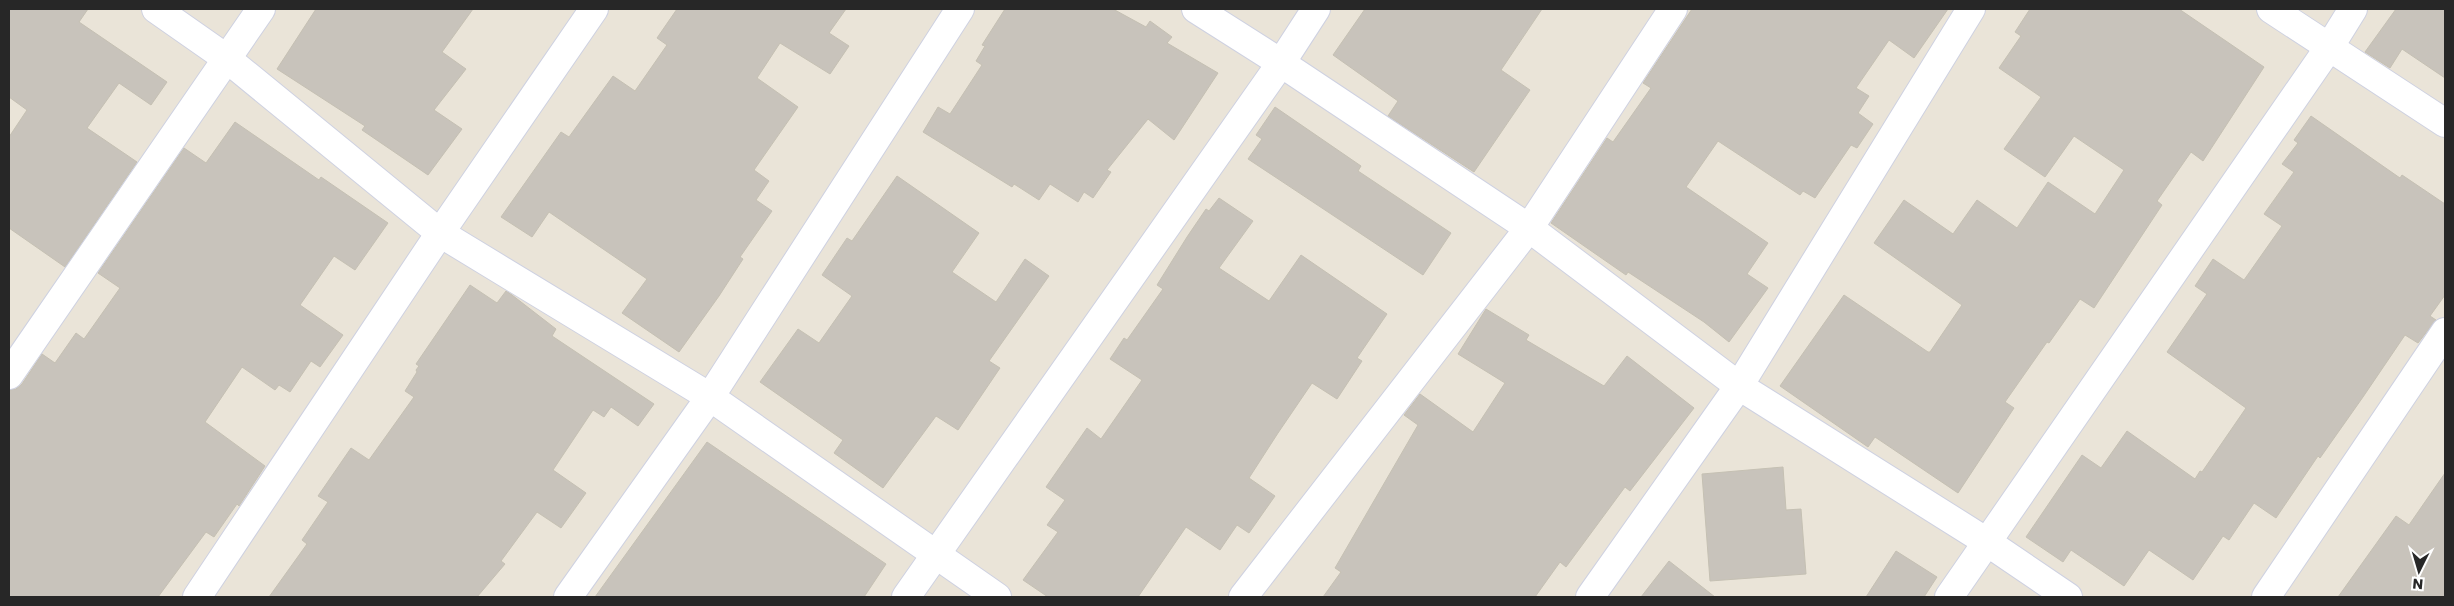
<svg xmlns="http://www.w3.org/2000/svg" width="2454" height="606" font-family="Poppins,sans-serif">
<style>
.building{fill:#c8c3bb;stroke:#c5c0b3}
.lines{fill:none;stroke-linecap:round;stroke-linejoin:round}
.minor-casing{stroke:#ced1e1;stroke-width:30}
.minor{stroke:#fff;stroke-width:28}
</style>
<rect width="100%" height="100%" fill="#eae4d8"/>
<g class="building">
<path d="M9 9H88L79 22 167 82 151 105 119 83 87 128 137 162 65 267 9 228V137L27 110 9 97Z"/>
<path d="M316 9H473L442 52 466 69 434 110 462 129 428 175 362 130 365 126 277 69Z"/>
<path d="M677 9H846L829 33 849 46 830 74 780 43 757 78 798 107 754 170 769 181 756 200 772 211 740 257 743 259 719 296 679 352 622 313 647 279 549 212 532 237 501 217 561 132 569 137 613 76 635 91 667 45 657 38Z"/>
<path d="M1005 9H1113L1146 27 1150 21 1172 37 1167 43 1218 73 1174 140 1148 119 1107 170 1111 172 1093 198 1084 192 1078 202 1050 184 1039 200 1014 184 1012 187 923 132 938 107 950 114 982 65 976 61 985 46 982 45Z"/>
<path d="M1365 9H1542L1501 70 1530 90 1474 172 1388 116 1398 101 1333 55Z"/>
<path d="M1692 9H1948L1914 58 1889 40 1856 88 1869 96 1858 113 1873 124 1857 148 1851 145 1815 198 1803 191 1800 195 1718 141 1686 187 1768 243 1747 274 1768 288 1729 342 1704 322 1628 272 1626 275 1551 223 1607 138 1613 142 1651 88 1643 83Z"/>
<path d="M2030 9H2179L2264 67 2203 161 2191 152 2157 201 2162 205 2094 308 2080 299 2049 343 2047 342 2005 402 2014 408 1958 493 1875 437 1868 447 1780 386 1844 295 1928 352H1930L1962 305 1874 243 1904 200 1953 234 1977 200 2017 228 2048 182 2095 214 2124 170 2074 136 2045 177 2004 149 2041 97 1999 68 2021 36 2015 32Z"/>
<path d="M2396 9H2445V78L2402 49 2390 68 2365 52Z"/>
<path d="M1275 107 1361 166 1358 171 1451 233 1423 275 1248 159 1262 139 1256 135Z"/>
<path d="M2311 116 2400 178 2402 175 2445 204V295L2430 316 2436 320 2418 343 2405 335 2363 397 2320 458 2318 456 2276 518 2254 503 2229 540 2223 536 2193 580 2149 550 2124 586 2071 550 2063 562 2026 537 2082 455 2101 468 2127 431 2195 479 2200 471 2202 472 2246 408 2167 352 2207 294 2195 286 2213 259 2244 280 2282 226 2264 214 2294 172 2282 164 2298 143 2294 140Z"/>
<path d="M235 122 319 180 321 177 388 223 355 270 334 256 300 305 343 335 320 367 311 361 290 392 279 385 275 390 242 367 205 422 265 466 239 506 237 504 214 537 206 532 158 597H9V390L16 389 22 384 42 354 55 363 76 333 84 339 120 288 98 273 184 148 206 163Z"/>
<path d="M897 176 979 233 952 272 996 302 1025 259 1049 276 989 361 1000 368 958 430 936 416 883 488 834 453 843 440 760 382 798 329 819 343 852 296 822 275 847 238 852 241Z"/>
<path d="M1219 198 1253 221 1219 268 1269 301 1301 255 1387 314 1357 358 1362 361 1337 399 1312 383 1278 433 1249 478 1275 496 1249 533 1237 525 1220 550 1186 527 1138 597H1048L1023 580 1058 532 1047 525 1065 500 1046 487 1087 428 1101 439 1142 380 1110 359 1124 338 1127 340 1163 289 1157 285 1187 237 1206 209 1209 211Z"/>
<path d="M470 285 497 303 506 291 512 295 556 329 552 336 654 404 638 426 611 407 604 417 593 410 553 470 586 493 561 528 537 512 501 561 505 564 477 597H269L307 544 302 540 328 502 318 496 351 448 369 460 414 397 405 391 417 372 416 370 419 366 416 364Z"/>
<path d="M1486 309 1529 335 1526 340 1604 386 1627 356 1694 408 1630 491 1625 487 1566 567 1560 562 1535 597H1323L1341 572 1335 568 1418 425 1404 415 1420 394 1473 432 1505 383 1458 354Z"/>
<path d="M707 442 886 564 864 597H595Z"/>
<path d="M1783 467 1786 510 1801 509 1806 574 1710 581 1702 474Z"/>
<path d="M2445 473V597H2338L2396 516 2409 525Z"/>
<path d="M1896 551 1937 577 1924 597H1866Z"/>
<path d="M1669 561 1715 597H1641Z"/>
</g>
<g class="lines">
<g class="minor-casing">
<g id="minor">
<path d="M156 9 226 58 440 233 710 397 997 597"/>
<path d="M1196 9 1281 63 1529 228 1739 386 1987 542 2068 597"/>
<path d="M2271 9 2445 123"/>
<path d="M9 375 261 9"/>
<path d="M197 597 440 233 594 9"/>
<path d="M568 597 710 397 960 9"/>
<path d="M906 597 1281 63 1316 9"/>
<path d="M1243 597 1529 228 1673 9"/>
<path d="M1590 597 1739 386 1971 9"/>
<path d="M1949 597 2330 46 2353 9"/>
<path d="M2266 597 2445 332"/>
</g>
</g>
<use href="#minor" class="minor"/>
</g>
<rect width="2454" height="606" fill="none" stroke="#272727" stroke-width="20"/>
<g transform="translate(2419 571) rotate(185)" stroke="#ffffff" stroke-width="4" paint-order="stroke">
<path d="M0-4L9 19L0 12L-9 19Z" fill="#272727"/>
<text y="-8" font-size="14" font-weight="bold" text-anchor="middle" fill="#272727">N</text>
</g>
</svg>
